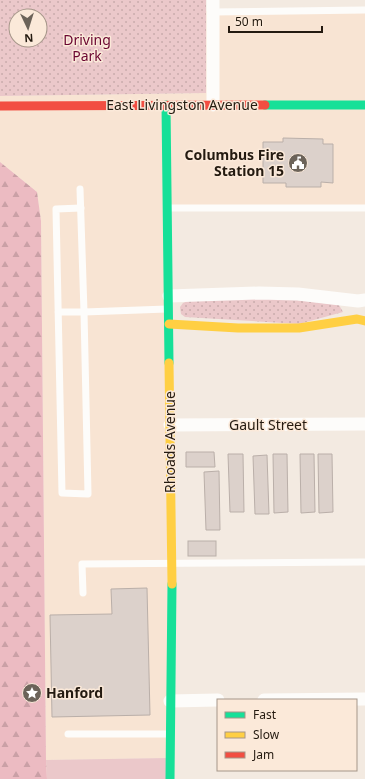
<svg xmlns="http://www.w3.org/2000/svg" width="365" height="779" font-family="'Noto Sans',sans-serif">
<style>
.built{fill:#f8e4d3}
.grass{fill:#ebc8ca}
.forest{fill:url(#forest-firs)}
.park{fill:url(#park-dots);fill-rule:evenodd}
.building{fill:#dcd1cb;stroke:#baafa9}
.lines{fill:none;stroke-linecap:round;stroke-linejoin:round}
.lane{stroke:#fdfcfa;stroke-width:7}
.street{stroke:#fdfcfa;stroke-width:13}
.fast{stroke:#16e098;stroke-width:9}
.slow{stroke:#ffcf43;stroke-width:9}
.jam{stroke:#f24e42;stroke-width:9}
.labels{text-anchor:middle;stroke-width:3;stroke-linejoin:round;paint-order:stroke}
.park-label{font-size:14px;fill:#6a0530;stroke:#fbe9d9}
.street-label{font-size:14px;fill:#241a10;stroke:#fbe9d9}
.poi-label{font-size:14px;font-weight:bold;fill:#241a10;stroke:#fbe9d9;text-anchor:end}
</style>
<defs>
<pattern id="forest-firs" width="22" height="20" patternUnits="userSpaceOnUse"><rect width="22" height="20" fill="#ecbbc2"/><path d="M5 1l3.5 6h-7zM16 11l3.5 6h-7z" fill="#caa0a6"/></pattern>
<pattern id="park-dots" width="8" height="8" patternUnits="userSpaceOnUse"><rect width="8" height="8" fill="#ebc8ca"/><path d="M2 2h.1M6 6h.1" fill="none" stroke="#c9abac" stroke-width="1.8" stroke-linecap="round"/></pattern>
</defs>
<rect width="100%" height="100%" fill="#f3eae1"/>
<path class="built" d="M365 10V208L168 210 167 758 46 760 41 221 37 192 0 162V96L206 93V11Z"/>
<path class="grass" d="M167 758V779H47L46 760Z"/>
<path class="forest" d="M0 162 37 192 41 221 46 760 47 779H0Z"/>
<g class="park">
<path d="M0 0H206V93L0 96ZM16 16H40V40H16Z"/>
<path d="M248 299H288L339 305 343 312 299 324 185 317 181 314 180 307 183 303 188 301Z"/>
</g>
<g class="building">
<path d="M283 138 323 139V144H333V183L321 182V187H286V183H263V142H283Z"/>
<path d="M186 452H214L215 467H186Z"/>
<path d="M228 454H243L244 512H230Z"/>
<path d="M273 454H287L288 512 274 513Z"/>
<path d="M300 454H314L315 512 301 513Z"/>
<path d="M318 454H332L333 512 319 513Z"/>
<path d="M267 455 269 514H255L253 456Z"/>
<path d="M219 471 220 530H206L204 472Z"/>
<rect x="188" y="541" width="28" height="15"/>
<path d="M147 588 150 715 52 717 50 615 112 614 111 589Z"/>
</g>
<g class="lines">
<g class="lane">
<path d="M213 12 365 10"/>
<path d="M80 189 84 312 167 309"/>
<path d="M168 208H365"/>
<path d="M58 312H84L88 494 62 493 56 209 81 208"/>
<path d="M83 593 82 564 365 562"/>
<path d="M68 734H169"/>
</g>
<g class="street">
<path d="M213 0V105"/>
<path d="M169 296 259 293 298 294 358 301 365 300"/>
<path d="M170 425 365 424"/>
<path d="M264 700 365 699"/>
<path d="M170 701 218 700"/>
</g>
<g class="fast">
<path d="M166 105 169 363"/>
<path d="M265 105H365"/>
<path d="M170 779 172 584"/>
</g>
<g class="slow">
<path d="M169 324 238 328H299L357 319 365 321"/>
<path d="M169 363 172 584"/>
</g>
<path class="jam" d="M0 106 265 105"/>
</g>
<defs>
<g id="civic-disc" transform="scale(1)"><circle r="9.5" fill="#6c6359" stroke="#fbe9d9"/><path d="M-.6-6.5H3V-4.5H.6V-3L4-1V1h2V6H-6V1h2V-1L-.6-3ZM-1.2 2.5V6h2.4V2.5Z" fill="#fff"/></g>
<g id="sight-disc" transform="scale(1)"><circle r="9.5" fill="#6c6359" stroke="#fbe9d9"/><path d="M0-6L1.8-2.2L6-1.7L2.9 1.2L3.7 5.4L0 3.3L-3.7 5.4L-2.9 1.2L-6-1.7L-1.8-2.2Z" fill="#fff"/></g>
</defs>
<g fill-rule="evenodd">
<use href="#civic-disc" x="298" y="163"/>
<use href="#sight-disc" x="32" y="693"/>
</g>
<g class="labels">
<g class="park-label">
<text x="87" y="45">Driving<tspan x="87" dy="16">Park</tspan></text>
</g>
<g class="street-label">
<text x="182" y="110">East Livingston Avenue</text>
<text x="268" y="430">Gault Street</text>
<text transform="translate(170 442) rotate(-90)" y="5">Rhoads Avenue</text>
</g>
<g class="poi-label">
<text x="284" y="160">Columbus Fire<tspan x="284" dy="16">Station 15</tspan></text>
<text x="46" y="698" text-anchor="start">Hanford</text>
</g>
</g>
<rect x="217" y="699" width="140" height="72" fill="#fbe9d9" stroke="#a59689"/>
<rect x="225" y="712" width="20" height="6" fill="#16e098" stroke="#a59689"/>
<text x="253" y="719" font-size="12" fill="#241a10">Fast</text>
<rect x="225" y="732" width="20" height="6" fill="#ffcf43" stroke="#a59689"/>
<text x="253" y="739" font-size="12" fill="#241a10">Slow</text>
<rect x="225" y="752" width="20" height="6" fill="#f24e42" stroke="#a59689"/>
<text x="253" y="759" font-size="12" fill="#241a10">Jam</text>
<g transform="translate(28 28) rotate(176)"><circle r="19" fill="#fbe9d9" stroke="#a59689"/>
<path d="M0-3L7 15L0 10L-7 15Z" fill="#6c6359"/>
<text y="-6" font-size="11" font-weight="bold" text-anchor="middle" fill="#241a10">N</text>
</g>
<path d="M229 26v6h93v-6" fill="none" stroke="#241a10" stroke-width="2"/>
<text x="235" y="26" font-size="12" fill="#241a10" stroke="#fbe9d9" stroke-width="3" paint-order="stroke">50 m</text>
</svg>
